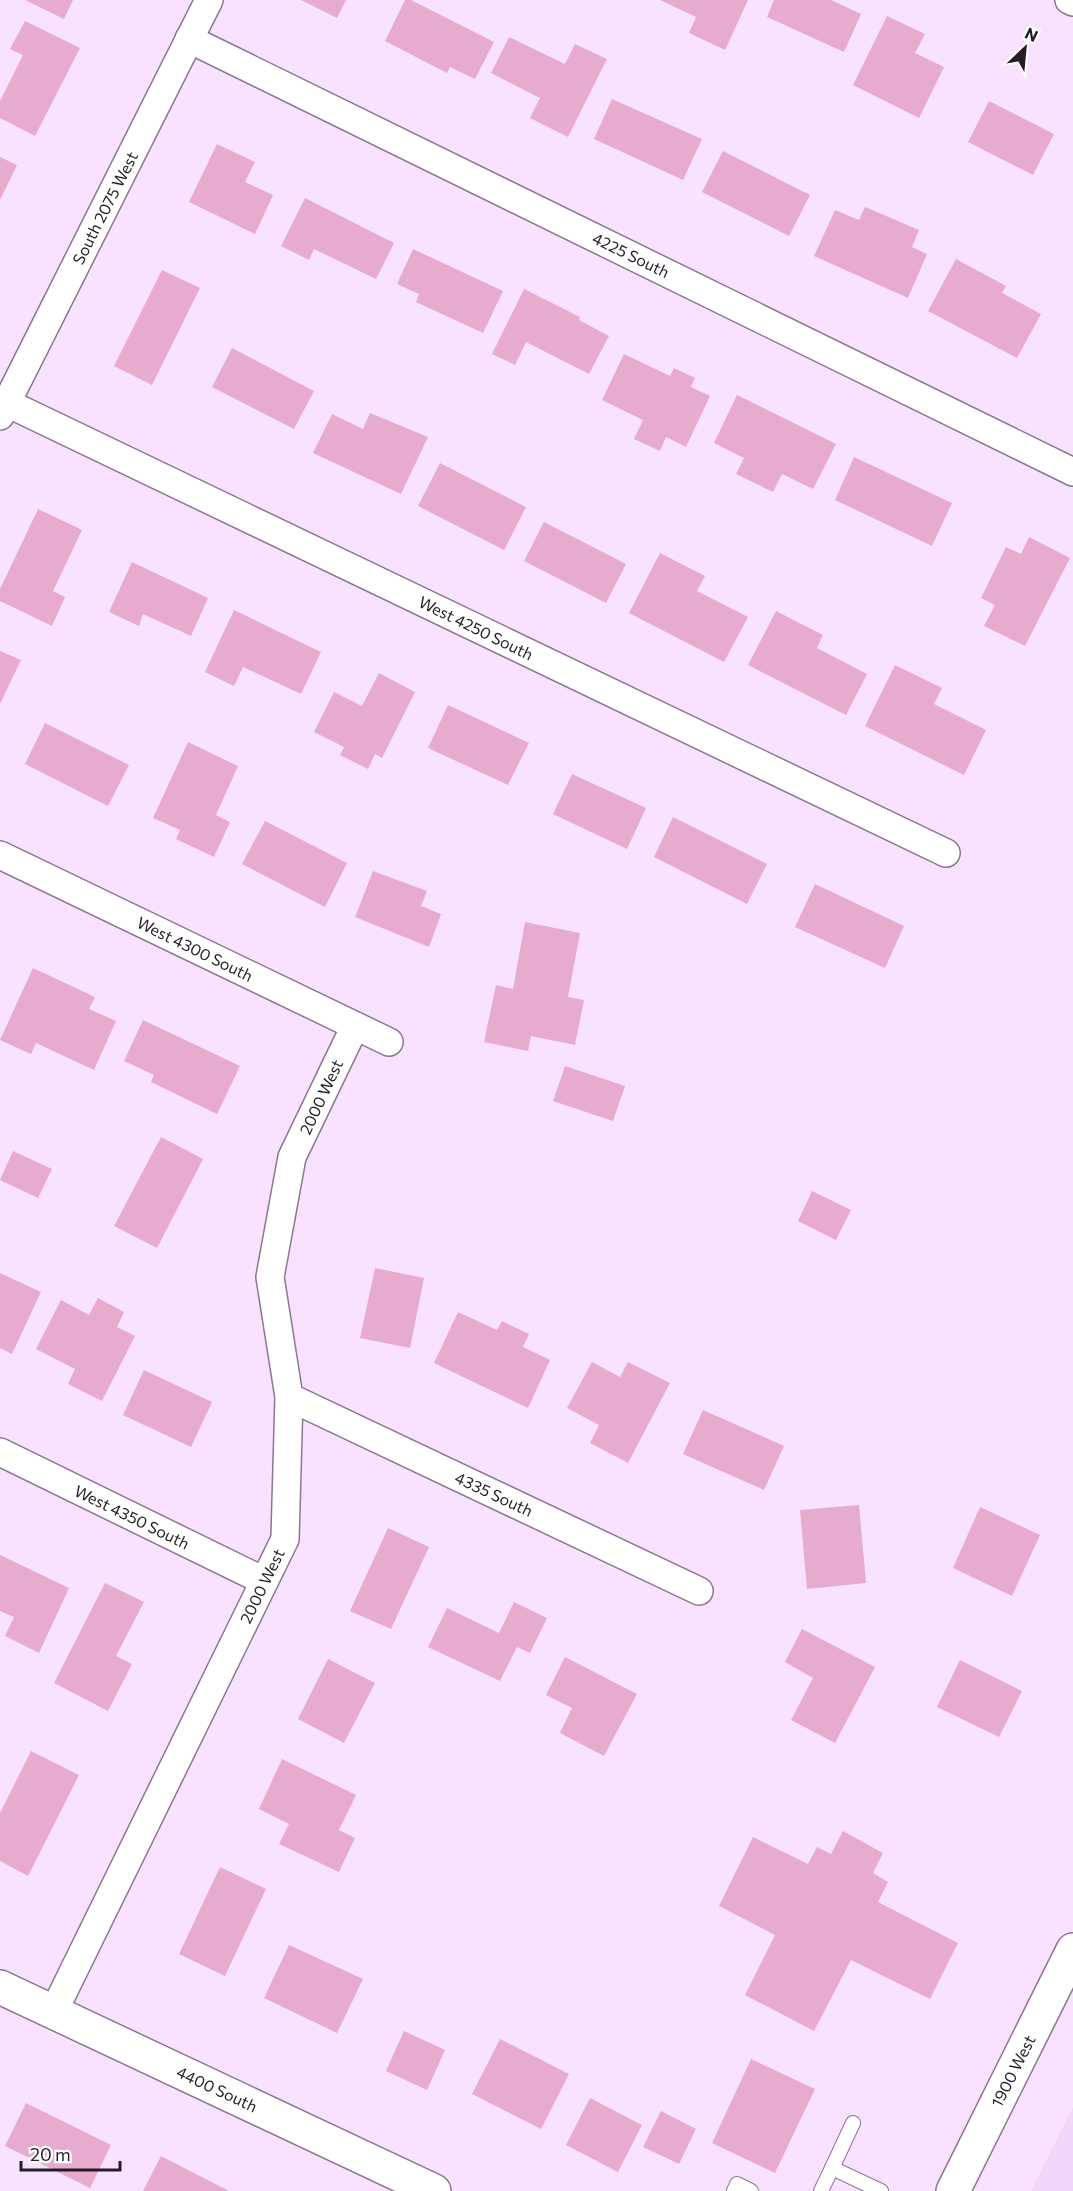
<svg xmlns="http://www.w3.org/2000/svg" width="1073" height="2191" font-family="Commissioner,sans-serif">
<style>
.built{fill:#f2d6f9}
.building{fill:#e7abd0}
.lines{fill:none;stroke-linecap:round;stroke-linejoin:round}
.service-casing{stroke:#8b7790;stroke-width:16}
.minor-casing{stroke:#8b7790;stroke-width:30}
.tertiary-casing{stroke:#8b7790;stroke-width:36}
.primary-casing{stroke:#8b7790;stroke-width:36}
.service{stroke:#fff;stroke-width:14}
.minor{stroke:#fff;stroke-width:27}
.tertiary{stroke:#fff;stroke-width:33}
.primary{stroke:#fff;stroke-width:33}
.labels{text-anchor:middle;stroke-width:4.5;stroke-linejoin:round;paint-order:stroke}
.street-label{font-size:16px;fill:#251c27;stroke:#fff}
</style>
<rect width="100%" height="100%" fill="#f9e2ff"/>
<path class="built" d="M1073 2107V2191H1031Z"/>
<g class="building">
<path d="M25 0H73L64 19Z"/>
<path d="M301 0H346L337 18Z"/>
<path d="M405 0H411L494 42 475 79 450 67 447 73 385 41Z"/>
<path d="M660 0H748L725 50 689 33 696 17Z"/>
<path d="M774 0H831L861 14 844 52 767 17Z"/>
<path d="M887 16 925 34 915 53 944 67 919 118 853 85Z"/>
<path d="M25 21 80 48 35 136 0 118V101L23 55 10 49Z"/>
<path d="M509 37 565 64 575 44 607 59 568 137 530 118 540 98 491 73Z"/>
<path d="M612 99 702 139 683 180 594 139Z"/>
<path d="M989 101 1054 134 1033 175 968 142Z"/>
<path d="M217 144 255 162 245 182 273 195 255 234 189 202Z"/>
<path d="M723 151 810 195 789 236 702 192Z"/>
<path d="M0 157 17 165 0 200Z"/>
<path d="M305 198 394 243 376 279 314 249 309 260 281 246Z"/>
<path d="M865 207 919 230 912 247 927 254 908 298 814 256 835 210 859 220Z"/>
<path d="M413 249 503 291 483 333 416 302 419 294 397 284Z"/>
<path d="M956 259 1006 286 1002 293 1041 314 1017 358 928 311Z"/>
<path d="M162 270 200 288 152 385 114 366Z"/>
<path d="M524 289 580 317 579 320 609 336 589 374 526 342 515 365 492 354Z"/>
<path d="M232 348 314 391 294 429 212 387Z"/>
<path d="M624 354 670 376 674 368 695 378 691 387 710 396 686 447 666 437 660 451 634 439 643 420 602 400Z"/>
<path d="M737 395 836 444 813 489 782 474 773 492 736 474 744 458 714 443Z"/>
<path d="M370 413 428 437 401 494 313 453 332 414 363 429Z"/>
<path d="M854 457 952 503 932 546 835 500Z"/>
<path d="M440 463 526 507 504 550 418 506Z"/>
<path d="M38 509 82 530 53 591 65 597 52 626 0 601V589Z"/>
<path d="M544 522 626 564 606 603 524 561Z"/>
<path d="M1029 537 1070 558 1025 646 984 626 995 605 981 598 1006 547 1021 554Z"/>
<path d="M660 553 705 576 697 591 748 617 724 662 629 613Z"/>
<path d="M132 562 208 598 191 636 143 614 139 626 109 612Z"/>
<path d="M234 610 321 652 301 694 243 667 234 686 205 672Z"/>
<path d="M776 611 823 635 817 648 867 674 846 715 748 665Z"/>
<path d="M0 651 21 660 0 704Z"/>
<path d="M895 665 942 688 934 704 986 730 964 775 865 726Z"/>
<path d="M379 673 415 692 382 758 375 754 368 769 340 755 344 747 314 732 334 692 362 706Z"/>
<path d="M448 705 529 743 508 785 428 748Z"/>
<path d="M45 723 129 765 108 806 25 764Z"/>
<path d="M188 742 238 766 216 815 230 822 214 857 176 839 180 830 153 818Z"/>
<path d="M572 774 646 808 627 849 553 814Z"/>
<path d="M673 817 767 864 747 904 654 857Z"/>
<path d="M265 821 347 863 325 907 242 864Z"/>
<path d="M373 871 427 891 421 906 441 914 429 947 355 917Z"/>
<path d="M815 884 904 926 885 968 795 927Z"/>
<path d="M525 922 580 933 568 997 584 1000 575 1045 531 1036 528 1051 484 1042 496 985 513 989Z"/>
<path d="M33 968 95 997 89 1009 116 1021 94 1070 36 1043 31 1054 0 1040Z"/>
<path d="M143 1020 240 1066 217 1114 151 1082 154 1075 124 1061Z"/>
<path d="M565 1066 625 1086 613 1121 553 1101Z"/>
<path d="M161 1137 203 1159 157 1248 114 1226Z"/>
<path d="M13 1151 52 1169 38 1198 0 1180Z"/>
<path d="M812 1191 851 1210 836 1240 798 1221Z"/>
<path d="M375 1268 424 1278 410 1348 360 1338Z"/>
<path d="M0 1273 41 1292 12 1354 0 1348Z"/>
<path d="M98 1298 124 1312 117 1327 135 1336 102 1401 68 1384 75 1369 36 1349 61 1300 89 1315Z"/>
<path d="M458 1312 497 1330 502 1321 529 1334 523 1347 550 1360 528 1408 434 1363Z"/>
<path d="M592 1362 620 1377 628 1362 670 1383 628 1463 590 1443 599 1425 567 1408Z"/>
<path d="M144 1370 212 1402 191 1447 123 1415Z"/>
<path d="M703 1410 784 1446 764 1490 683 1454Z"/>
<path d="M859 1505 866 1583 807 1589 800 1510Z"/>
<path d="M980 1507 1040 1535 1012 1596 953 1568Z"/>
<path d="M388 1528 429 1547 391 1629 350 1611Z"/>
<path d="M0 1555 69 1588 39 1653 5 1636 14 1617 0 1611Z"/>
<path d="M105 1583 144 1602 116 1656 132 1664 108 1711 54 1683Z"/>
<path d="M514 1602 547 1618 530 1653 517 1647 500 1681 428 1647 447 1608 499 1633Z"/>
<path d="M802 1629 875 1667 835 1743 791 1720 813 1678 785 1662Z"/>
<path d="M565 1657 637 1694 604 1756 560 1733 572 1708 546 1695Z"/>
<path d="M328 1659 375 1683 344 1743 298 1719Z"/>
<path d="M960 1660 1022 1691 999 1737 937 1707Z"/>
<path d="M31 1751 79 1775 28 1876 0 1861V1813Z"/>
<path d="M282 1759 356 1795 339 1830 355 1838 339 1872 279 1844 289 1824 259 1809Z"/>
<path d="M843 1831 883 1853 873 1873 888 1882 878 1902 958 1943 930 1999 851 1960 814 2031 745 1995 775 1935 719 1906 753 1837 808 1864 817 1847 831 1854Z"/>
<path d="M220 1867 266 1889 225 1976 179 1954Z"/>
<path d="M289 1945 363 1979 337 2033 264 1998Z"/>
<path d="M404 2031 445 2050 427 2090 386 2071Z"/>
<path d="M500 2039 569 2074 541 2129 472 2094Z"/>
<path d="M751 2059 815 2089 775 2173 712 2143Z"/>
<path d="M590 2098 642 2125 618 2172 566 2145Z"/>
<path d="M26 2103 111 2145 90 2188 5 2146Z"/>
<path d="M661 2111 696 2129 679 2164 643 2147Z"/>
<path d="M161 2156 229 2191H143Z"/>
</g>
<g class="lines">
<g class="service-casing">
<g id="service">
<path d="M853 2123 832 2168 881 2191"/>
<path d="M734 2191 737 2184 751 2191"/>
<path d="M821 2191 832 2168"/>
</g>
</g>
<g class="minor-casing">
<g id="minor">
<path d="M1069 0 1073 2"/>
<path d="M189 39 1073 472"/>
<path d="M7 403 946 853"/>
<path d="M0 416 209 0"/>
<path d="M0 855 389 1042"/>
<path d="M289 1397 699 1591"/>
<path d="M0 1452 264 1581"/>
<path d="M53 2013 285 1539 289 1397 270 1277 292 1157 355 1026"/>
</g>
</g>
<g class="tertiary-casing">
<path id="tertiary" d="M0 1987 434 2191"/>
</g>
<g class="primary-casing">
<path id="primary" d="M953 2191 1073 1950"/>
</g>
<use href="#service" class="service"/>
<use href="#minor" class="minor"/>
<use href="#tertiary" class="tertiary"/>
<use href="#primary" class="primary"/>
</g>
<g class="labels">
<g class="street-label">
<text transform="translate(105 208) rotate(-63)" y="6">South 2075 West</text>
<text transform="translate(631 255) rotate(26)" y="6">4225 South</text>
<text transform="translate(476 628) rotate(26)" y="6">West 4250 South</text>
<text transform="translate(195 949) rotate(26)" y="6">West 4300 South</text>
<text transform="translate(321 1097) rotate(-65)" y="6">2000 West</text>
<text transform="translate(494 1494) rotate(25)" y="6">4335 South</text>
<text transform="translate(132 1517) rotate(26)" y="6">West 4350 South</text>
<text transform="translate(262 1586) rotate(-64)" y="6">2000 West</text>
<text transform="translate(1013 2071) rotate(-63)" y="6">1900 West</text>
<text transform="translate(217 2089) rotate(25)" y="6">4400 South</text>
</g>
</g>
<g transform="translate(1025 48) rotate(26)" stroke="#ffffff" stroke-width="4.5" paint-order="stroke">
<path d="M0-4.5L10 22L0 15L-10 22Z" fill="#251c27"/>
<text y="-9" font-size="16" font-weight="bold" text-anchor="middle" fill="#251c27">N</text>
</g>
<path d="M21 2161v9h99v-9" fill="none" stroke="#251c27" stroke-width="3"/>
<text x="30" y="2161" font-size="18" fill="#251c27" stroke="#ffffff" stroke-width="4.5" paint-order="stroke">20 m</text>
</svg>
